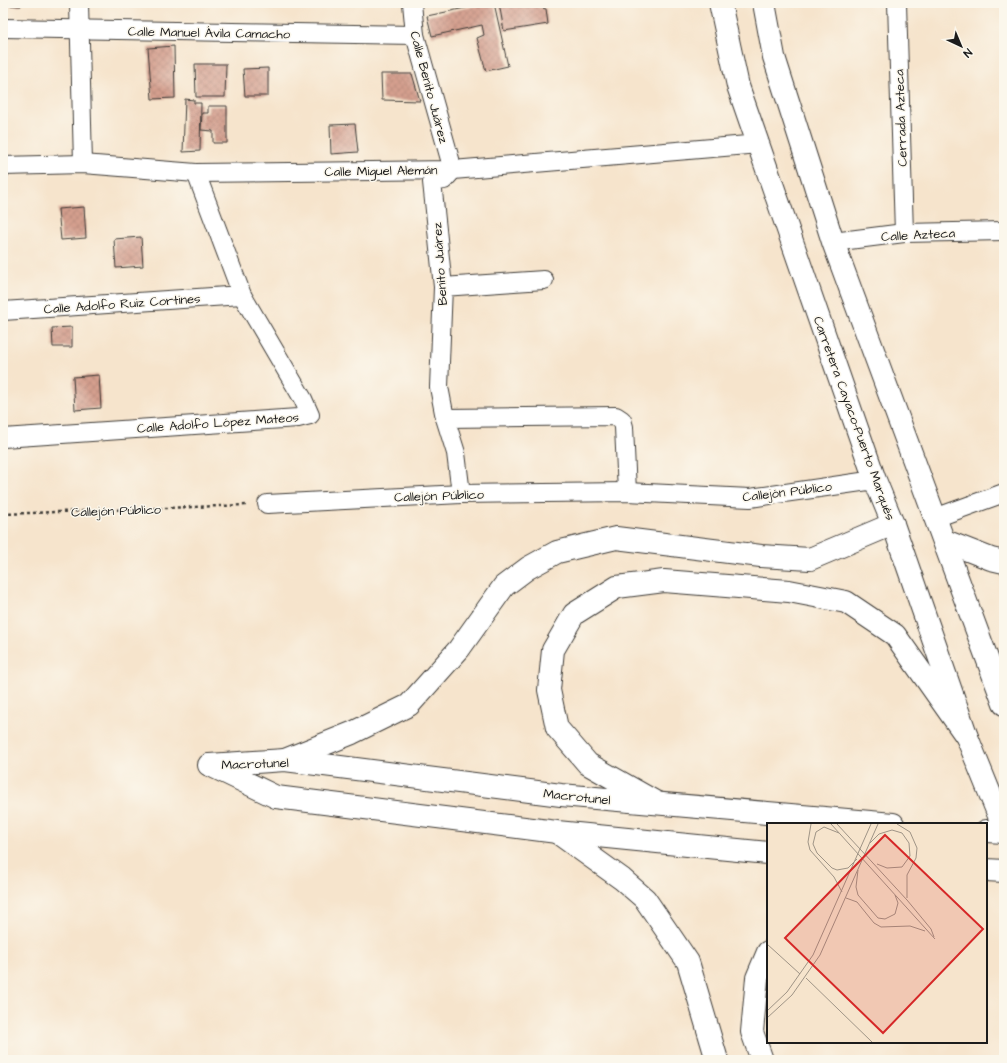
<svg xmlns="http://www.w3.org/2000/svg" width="1007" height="1063" font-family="'Architects Daughter',sans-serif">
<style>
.building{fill:url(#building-cross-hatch)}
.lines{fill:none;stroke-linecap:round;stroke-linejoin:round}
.street-casing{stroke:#3d3a36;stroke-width:20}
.primary-casing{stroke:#3d3a36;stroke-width:24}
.highway-casing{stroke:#3d3a36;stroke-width:24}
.path{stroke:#3d3a36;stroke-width:2.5;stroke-dasharray:3 3;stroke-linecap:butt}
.street{stroke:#fff;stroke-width:18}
.primary{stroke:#fff;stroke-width:22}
.highway{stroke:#fff;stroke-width:22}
.labels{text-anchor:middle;stroke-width:3;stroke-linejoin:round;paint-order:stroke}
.street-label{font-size:13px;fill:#1c1c1c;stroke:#fbf7ec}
.inset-road{fill:none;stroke:#9f9486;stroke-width:1}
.view{fill:#d62828;fill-opacity:0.15;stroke:#d62828;stroke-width:2}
.inset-edge{fill:none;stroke:#1c1c1c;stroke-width:2}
</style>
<defs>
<pattern id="building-cross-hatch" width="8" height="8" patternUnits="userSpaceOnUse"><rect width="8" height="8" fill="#d49f8e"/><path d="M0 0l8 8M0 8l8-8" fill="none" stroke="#b5887a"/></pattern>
</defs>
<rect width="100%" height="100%" fill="#fbf7ec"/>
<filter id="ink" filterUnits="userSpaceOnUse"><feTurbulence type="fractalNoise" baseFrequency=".025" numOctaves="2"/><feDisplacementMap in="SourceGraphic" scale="8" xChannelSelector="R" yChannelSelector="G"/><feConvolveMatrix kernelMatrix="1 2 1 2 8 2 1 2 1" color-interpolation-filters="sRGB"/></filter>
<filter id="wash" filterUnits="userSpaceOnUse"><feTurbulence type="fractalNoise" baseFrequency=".012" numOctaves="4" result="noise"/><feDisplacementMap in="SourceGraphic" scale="16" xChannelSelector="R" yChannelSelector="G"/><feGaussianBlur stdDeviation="0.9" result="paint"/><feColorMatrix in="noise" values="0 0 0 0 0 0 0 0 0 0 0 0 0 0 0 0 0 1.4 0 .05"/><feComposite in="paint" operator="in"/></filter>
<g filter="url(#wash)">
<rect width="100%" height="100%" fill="#f6e4cc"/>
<g id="blocks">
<g class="building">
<path d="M4 3H21V6L4 5Z"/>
<path d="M489 3H494L508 66 486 71 477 38 484 35 482 25 432 36 427 16Z"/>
<path d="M499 3H537L538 7 546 9 548 24 504 31Z"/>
<path d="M174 46 175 98 152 99 148 48Z"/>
<path d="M195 64H226L225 97H196Z"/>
<path d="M268 68V96H245L243 69Z"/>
<path d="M381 74H412L420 101 382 100Z"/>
<path d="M3 92H5L6 121 3 122Z"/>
<path d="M185 99 194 100V103H201L200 151 183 152Z"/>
<path d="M208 106H227V143H213V131L201 130 202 113H208Z"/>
<path d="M355 124 358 152 331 154 330 125Z"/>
<path d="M84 207 86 238 61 240 58 209Z"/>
<path d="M141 237 143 266 116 268 114 239Z"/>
<path d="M72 327V347H53L52 328Z"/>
<path d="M99 375 101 408 75 410 73 377Z"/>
</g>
</g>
</g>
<g filter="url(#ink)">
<use href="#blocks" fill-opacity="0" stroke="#3d3a36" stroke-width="1"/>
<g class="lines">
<g class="street-casing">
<g id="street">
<path d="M79 3 83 164"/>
<path d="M412 3 415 35 453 170 444 180 432 182 443 287 439 387 445 418 456 453 461 494"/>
<path d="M897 3 904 233"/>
<path d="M3 28 415 35"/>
<path d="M3 166 83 164 196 173 453 170 759 144"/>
<path d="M833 242 904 233 1004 231"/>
<path d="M443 287 544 280"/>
<path d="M3 311 242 295"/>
<path d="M445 418 616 416 622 420 624 427 627 492"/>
<path d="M3 438 298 418 310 415 303 399 242 295 196 173"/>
<path d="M267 504 461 494 627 492 750 498 875 480"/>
<path d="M935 518 1004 493"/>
</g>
</g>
<g class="primary-casing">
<g id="primary">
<path d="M720 3 738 86 875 480 893 524 967 737 1004 828"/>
<path d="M764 3 774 57 833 242 1004 704"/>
</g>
</g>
<g class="highway-casing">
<g id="highway">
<path d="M945 541 991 559 1004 562"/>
<path d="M285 760 352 733 409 705 459 649 504 586 528 568 557 552 616 538 761 556 810 559 893 524"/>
<path d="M209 765 285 760 561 795 893 824"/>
<path d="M210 765 276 797 557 832 768 853"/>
<path d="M657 803 588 764 557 728 549 690 553 650 574 614 617 587 664 581 789 591 846 602 895 635 967 737"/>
<path d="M986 831 1004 832"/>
<path d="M558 833 622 879 645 899 688 962 717 1060"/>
<path d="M986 870 1004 871"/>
<path d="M762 1060 752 1032 757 978 768 952"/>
</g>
</g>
<path class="path" d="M3 514 247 505"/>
<use href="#street" class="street"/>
<use href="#primary" class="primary"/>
<use href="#highway" class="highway"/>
</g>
</g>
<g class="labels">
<g class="street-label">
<text transform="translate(209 32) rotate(1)" y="5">Calle Manuel Ávila Camacho</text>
<text transform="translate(430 87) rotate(75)" y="5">Calle Benito Juárez</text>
<text transform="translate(900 118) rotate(-92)" y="5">Cerrada Azteca</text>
<text transform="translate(381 170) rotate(-1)" y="5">Calle Miguel Alemán</text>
<text transform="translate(918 234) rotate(-3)" y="5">Calle Azteca</text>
<text transform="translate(439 264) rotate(-94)" y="5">Benito Juárez</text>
<text transform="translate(122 303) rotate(-4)" y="5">Calle Adolfo Ruiz Cortines</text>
<text transform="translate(855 418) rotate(70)" y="5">Carretera Cayaco-Puerto Marqués</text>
<text transform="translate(218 422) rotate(-4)" y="5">Calle Adolfo López Mateos</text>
<text transform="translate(787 491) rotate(-7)" y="5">Callejón Público</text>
<text transform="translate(439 495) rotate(-2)" y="5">Callejón Público</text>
<text transform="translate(116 510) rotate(-2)" y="5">Callejón Público</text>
<text transform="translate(255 763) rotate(-2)" y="5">Macrotunel</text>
<text transform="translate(577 796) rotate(6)" y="5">Macrotunel</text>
</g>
</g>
<g transform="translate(767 823)">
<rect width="220" height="220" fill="#f6e4cc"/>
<path class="inset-road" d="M44 1 41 19 43 27 67 54 75 69M64 1 168 116M70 1 140 77 164 106 167 114M130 1 143 9 150 25 149 35 140 52V75M72 10 57 4 49 9 46 21 50 30 65 45 70 47 81 45 90 36M103 20 112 11 125 7 135 10 142 20 143 33 135 44 120 45 110 41M91 47 89 64 91 72 111 95 118 96 128 91 131 80 128 72M79 75 90 79 107 100 114 104 143 103 158 108M0 121 33 151M39 155 105 219M0 188 20 169 46 132 104 1M0 195 25 172 53 132 111 1"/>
<path class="view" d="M118 12 216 106 116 210 18 115Z"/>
<rect width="220" height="220" class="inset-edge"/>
</g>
<rect width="1007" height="1063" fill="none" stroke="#fbf7ec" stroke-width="16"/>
<g transform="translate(961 46) rotate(136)" stroke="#fbf7ec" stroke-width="3" paint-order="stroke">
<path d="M0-3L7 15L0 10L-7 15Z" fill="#1c1c1c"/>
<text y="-6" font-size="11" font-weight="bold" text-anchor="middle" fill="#1c1c1c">N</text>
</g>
</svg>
